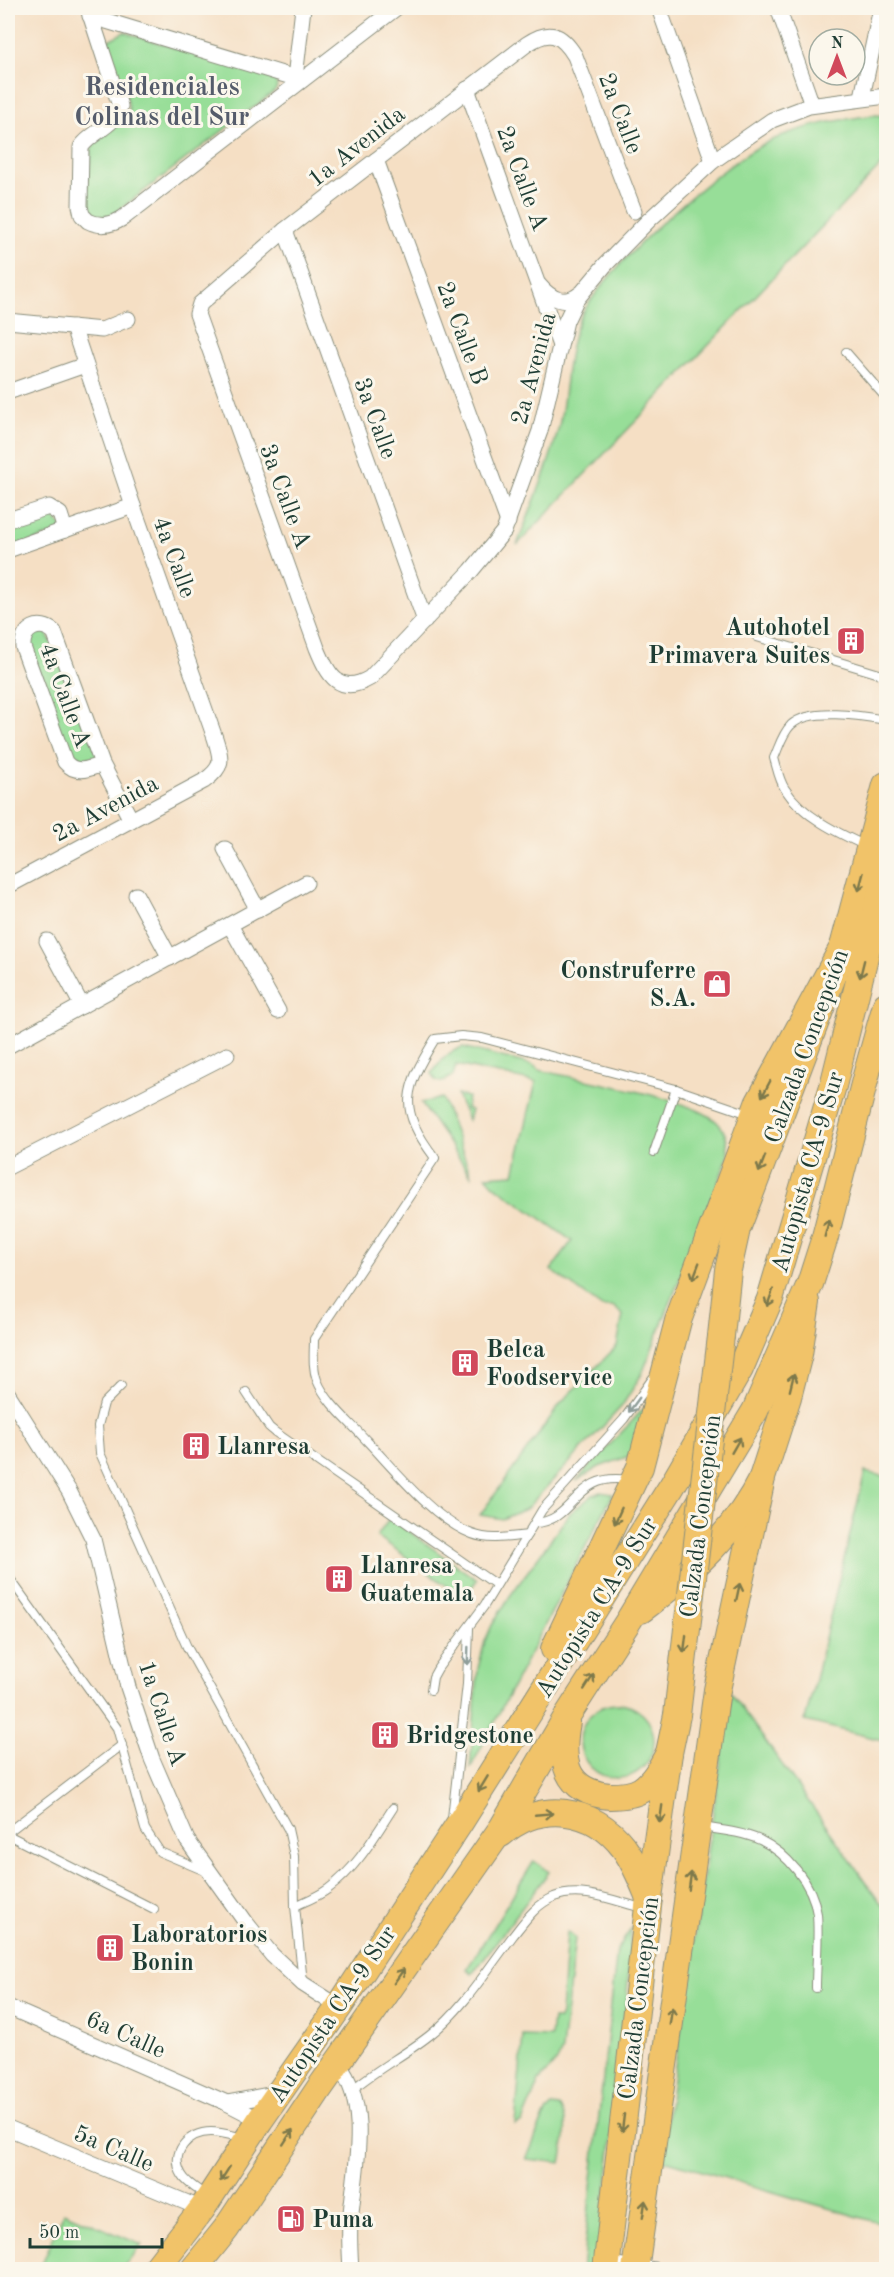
<svg xmlns="http://www.w3.org/2000/svg" width="894" height="2277" font-family="'Old Standard TT',serif">
<style>
.green{fill:#97de98;stroke:#5b8e66;stroke-width:1.5}
.lines{fill:none;stroke-linecap:round;stroke-linejoin:round}
.service-casing{stroke:#8a8e7c;stroke-width:10}
.minor-casing{stroke:#8a8e7c;stroke-width:17}
.primary-casing{stroke:#8a8e7c;stroke-width:28}
.trunk-casing{stroke:#8a8e7c;stroke-width:28}
.service{stroke:#fff;stroke-width:8}
.minor{stroke:#fff;stroke-width:15}
.primary{stroke:#f1c369;stroke-width:26}
.trunk{stroke:#f1c369;stroke-width:26}
.primary-bridge-casing{stroke:#8a8e7c;stroke-width:28;stroke-linecap:butt}
.primary-bridge{stroke:#f1c369;stroke-width:26}
.oneway{stroke:#7d794c}
.oneway2{stroke:#8f9e9a}
.labels{text-anchor:middle;stroke-width:6;stroke-linejoin:round;paint-order:stroke}
.street-label{font-size:24px;fill:#1f3d34;stroke:#fbf7ec}
.poi-label{font-size:24px;font-weight:bold;fill:#1f3d34;stroke:#fbf7ec;text-anchor:start}
.neighbourhood-label{font-size:26px;font-weight:bold;fill:#555c6b;stroke:#fbf7ec}
</style>
<rect width="100%" height="100%" fill="#fbf7ec"/>
<filter id="ink" filterUnits="userSpaceOnUse"><feTurbulence type="fractalNoise" baseFrequency=".0167" numOctaves="2"/><feDisplacementMap in="SourceGraphic" scale="12" xChannelSelector="R" yChannelSelector="G"/><feConvolveMatrix kernelMatrix="1 2 1 2 8 2 1 2 1" color-interpolation-filters="sRGB"/></filter>
<filter id="wash" filterUnits="userSpaceOnUse"><feTurbulence type="fractalNoise" baseFrequency=".008" numOctaves="4" result="noise"/><feDisplacementMap in="SourceGraphic" scale="24" xChannelSelector="R" yChannelSelector="G"/><feGaussianBlur stdDeviation="1.35" result="paint"/><feColorMatrix in="noise" values="0 0 0 0 0 0 0 0 0 0 0 0 0 0 0 0 0 1.4 0 .05"/><feComposite in="paint" operator="in"/></filter>
<g filter="url(#wash)">
<rect width="100%" height="100%" fill="#f5dfc4"/>
<g class="green">
<path d="M124 32 272 78 276 81 277 87 275 91 115 213 110 216 98 217 88 210 85 199 92 146 123 120 129 110 127 98 111 64 105 42Z"/>
<path d="M875 115 886 116V160L517 545C532 506 549 467 559 426 567 392 565 355 578 323 597 274 721 163 770 141 804 125 838 120 875 115Z"/>
<path d="M46 507 65 530 8 550V520Z"/>
<path d="M44 626 102 764 73 769 24 636Z"/>
<path d="M463 1047 533 1065 539 1070C576 1079 693 1098 717 1122 727 1132 728 1143 728 1157L642 1374 622 1406 526 1509 502 1519 480 1515 561 1403 617 1346 623 1315 614 1307H602L551 1270 572 1241 495 1186 486 1176 514 1174 536 1082 456 1065 453 1076 442 1082 436 1081 432 1073C442 1060 447 1052 463 1047Z"/>
<path d="M457 1095 468 1097 466 1109 471 1110 468 1120Z"/>
<path d="M442 1098 472 1177 421 1103Z"/>
<path d="M647 1405 635 1454 599 1467 576 1481Z"/>
<path d="M865 1472 886 1477V1741L805 1721Z"/>
<path d="M600 1492 613 1494 470 1769 478 1668 485 1641 492 1625 510 1596 570 1513 593 1495Z"/>
<path d="M390 1518 477 1580 464 1598 377 1536Z"/>
<path d="M731 1693 886 1910V2225L661 2159Z"/>
<circle cx="617" cy="1741" r="37"/>
<path d="M534 1861 549 1872 472 1974 467 1969Z"/>
<path d="M631 1929 625 2029 597 2269 582 2270 617 1950Z"/>
<path d="M567 1932 575 1938 562 2050 558 2060 539 2081 522 2122 515 2125 523 2036 551 2037 553 2019H559L561 2014Z"/>
<path d="M552 2106 559 2107C570 2118 564 2148 561 2163L526 2159C533 2147 543 2111 552 2106Z"/>
<path d="M64 2212 142 2245 122 2269H48L41 2266Z"/>
</g>
</g>
<g filter="url(#ink)">
<g class="lines">
<g class="service-casing">
<g id="service">
<path d="M846 352 886 398"/>
<path d="M757 637 886 676"/>
<path d="M866 846C838 833 802 816 785 789 779 780 777 768 774 758 779 747 782 734 791 725 810 707 862 716 886 720"/>
<path d="M654 1152 676 1089"/>
<path d="M653 1378 624 1419 542 1510 527 1535C509 1537 490 1541 472 1534 434 1520 394 1469 366 1440 350 1422 326 1403 317 1380 312 1367 314 1352 314 1339L435 1158C397 1108 404 1090 435 1039L461 1036 482 1038 676 1089 749 1114"/>
<path d="M121 1386 104 1403 98 1426 100 1453 187 1647 288 1829 294 1856 295 1906 303 1983"/>
<path d="M246 1392 269 1427 275 1432 495 1584"/>
<path d="M535 1523C576 1521 574 1471 628 1480"/>
<path d="M8 1576 117 1728 145 1829 160 1852 205 1871"/>
<path d="M431 1690 433 1677 438 1668 484 1606 527 1535"/>
<path d="M452 1818 467 1684 469 1628"/>
<path d="M702 1827C721 1830 742 1832 760 1840 787 1853 813 1884 817 1914 819 1938 816 1964 816 1988"/>
<path d="M8 1832 122 1745"/>
<path d="M8 1835 154 1909"/>
<path d="M295 1906C306 1901 319 1896 328 1889 357 1868 374 1837 393 1808"/>
<path d="M352 2090C376 2069 405 2055 430 2035 463 2009 487 1970 512 1937 524 1922 535 1905 554 1897 582 1886 616 1902 643 1908"/>
<path d="M207 2196C199 2190 187 2184 182 2175 169 2153 188 2132 211 2132 222 2132 234 2136 244 2138"/>
</g>
</g>
<g class="minor-casing">
<g id="minor">
<path d="M88 8 120 106C116 126 92 131 81 147L80 206 82 215 88 221C100 227 112 225 123 218L396 8"/>
<path d="M659 8 713 161"/>
<path d="M778 8 812 105"/>
<path d="M90 16 302 80"/>
<path d="M295 78 303 8"/>
<path d="M467 89 559 343"/>
<path d="M862 97 881 8"/>
<path d="M376 160 508 522"/>
<path d="M634 211 575 56C561 33 549 29 527 44L285 230 200 304 197 314 317 648C328 675 339 696 370 678L471 571 504 531 540 431 566 321 576 300 605 265 649 220 713 161 772 120 809 106 886 96"/>
<path d="M285 230 425 621"/>
<path d="M539 285C550 298 565 307 580 294"/>
<path d="M8 321 102 330 128 319"/>
<path d="M8 392 85 365"/>
<path d="M8 520 49 507 60 514 65 530"/>
<path d="M8 550 133 506"/>
<path d="M102 764C89 769 76 775 65 762L23 647C22 628 40 620 54 632L102 764 131 820"/>
<path d="M225 849 258 910"/>
<path d="M8 886 204 781C224 767 222 760 215 738L133 506 73 327"/>
<path d="M136 895 170 958"/>
<path d="M230 925 278 1011"/>
<path d="M47 941 82 1006"/>
<path d="M8 1046 306 883"/>
<path d="M8 1167 227 1055"/>
<path d="M8 1394 69 1491 93 1539 128 1687 152 1759 187 1840 247 1924 272 1955 303 1984 339 2007"/>
<path d="M8 2007 227 2103 260 2120"/>
<path d="M338 2064C372 2108 354 2172 350 2223 349 2238 350 2254 351 2270"/>
<path d="M227 2103 279 2093"/>
<path d="M8 2128 202 2209"/>
<path d="M607 2264 655 2270"/>
</g>
</g>
<g class="primary-casing">
<g id="primary">
<path d="M721 1336 728 1270 737 1229 840 958 886 785"/>
<path d="M606 2270 649 1898 669 1753 677 1715"/>
<path d="M635 2270 717 1690 762 1478 788 1397 799 1354 807 1302"/>
</g>
</g>
<g class="trunk-casing">
<g id="trunk">
<path d="M641 1610C690 1573 735 1533 762 1478"/>
<path d="M554 1649 640 1467 678 1321 758 1104 844 945"/>
<path d="M567 1722C560 1760 564 1792 610 1796 620 1796 633 1795 641 1790 654 1782 662 1766 669 1753"/>
<path d="M501 1834C540 1800 593 1807 624 1848 635 1863 642 1881 649 1898"/>
<path d="M155 2270 202 2209 260 2120 339 2007 459 1824 672 1486 740 1369 770 1299 799 1201 833 1086 886 872"/>
<path d="M193 2270 226 2229 319 2089 502 1828 569 1713 629 1620 755 1411 810 1284 825 1237 866 1076 886 1005"/>
</g>
</g>
<use href="#service" class="service"/>
<use href="#minor" class="minor"/>
<use href="#primary" class="primary"/>
<use href="#trunk" class="trunk"/>
<g class="primary-bridge-casing">
<path id="primary-bridge" d="M677 1715 721 1336"/>
</g>
<use href="#primary-bridge" class="primary-bridge"/>
</g>
<defs><path id="oneway-shaft" d="M-6 0H5M1.5-3L5.5 0L1.5 3" fill="none" stroke-width="1.6" stroke-linecap="round" stroke-linejoin="round" transform="scale(1.5)"/></defs>
<g class="oneway">
<use href="#oneway-shaft" transform="translate(861 882) rotate(105)"/>
<use href="#oneway-shaft" transform="translate(862 969) rotate(104)"/>
<use href="#oneway-shaft" transform="translate(766 1089) rotate(118)"/>
<use href="#oneway-shaft" transform="translate(762 1164) rotate(111)"/>
<use href="#oneway-shaft" transform="translate(827 1228) rotate(-75)"/>
<use href="#oneway-shaft" transform="translate(696 1271) rotate(111)"/>
<use href="#oneway-shaft" transform="translate(770 1298) rotate(110)"/>
<use href="#oneway-shaft" transform="translate(792 1382) rotate(-76)"/>
<use href="#oneway-shaft" transform="translate(736 1445) rotate(-60)"/>
<use href="#oneway-shaft" transform="translate(618 1516) rotate(114)"/>
<use href="#oneway-shaft" transform="translate(738 1592) rotate(-78)"/>
<use href="#oneway-shaft" transform="translate(685 1644) rotate(97)"/>
<use href="#oneway-shaft" transform="translate(589 1682) rotate(-57)"/>
<use href="#oneway-shaft" transform="translate(483 1784) rotate(121)"/>
<use href="#oneway-shaft" transform="translate(544 1814) rotate(-5)"/>
<use href="#oneway-shaft" transform="translate(661 1814) rotate(98)"/>
<use href="#oneway-shaft" transform="translate(690 1881) rotate(-82)"/>
<use href="#oneway-shaft" transform="translate(399 1976) rotate(-55)"/>
<use href="#oneway-shaft" transform="translate(671 2016) rotate(-82)"/>
<use href="#oneway-shaft" transform="translate(623 2123) rotate(97)"/>
<use href="#oneway-shaft" transform="translate(288 2137) rotate(-57)"/>
<use href="#oneway-shaft" transform="translate(225 2174) rotate(123)"/>
<use href="#oneway-shaft" transform="translate(644 2209) rotate(-82)"/>
</g>
<g class="oneway2">
<use href="#oneway-shaft" transform="translate(634 1405) rotate(126)"/>
<use href="#oneway-shaft" transform="translate(468 1656) rotate(92)"/>
</g>
</g>
<defs>
<g id="building-square" transform="scale(1.5)"><rect x="-9" y="-9" width="18" height="18" rx="4" fill="#d1495b" stroke="#fbf7ec"/><path d="M-4-6H4V6H1V3H-1V6H-4ZM-2.5-4.3h1.7v1.8h-1.7ZM.8-4.3h1.7v1.8H.8ZM-2.5-1h1.7V.8h-1.7ZM.8-1h1.7V.8H.8Z" fill="#fff"/></g>
<g id="shop-square" transform="scale(1.5)"><rect x="-9" y="-9" width="18" height="18" rx="4" fill="#d1495b" stroke="#fbf7ec"/><path d="M-5-2.5h2.3a2.7 3.5 0 0 1 5.4 0H5L5.5 6h-11ZM-1.5-2.5h3a1.5 2.3 0 0 0-3 0Z" fill="#fff"/></g>
<g id="fuel-square" transform="scale(1.5)"><rect x="-9" y="-9" width="18" height="18" rx="4" fill="#d1495b" stroke="#fbf7ec"/><path d="M-5.5-6h7V0h2V4h1.3V-2.5L3-4.5l.8-.8L6-3V5H2.5V1h-1V6h-7ZM-4.2-4.7v3.2H.2V-4.7Z" fill="#fff"/></g>
</defs>
<g fill-rule="evenodd">
<use href="#building-square" x="851" y="641"/>
<use href="#shop-square" x="717" y="984"/>
<use href="#building-square" x="465" y="1363"/>
<use href="#building-square" x="196" y="1446"/>
<use href="#building-square" x="339" y="1579"/>
<use href="#building-square" x="385" y="1735"/>
<use href="#building-square" x="110" y="1948"/>
<use href="#fuel-square" x="291" y="2219"/>
</g>
<g class="labels">
<g class="street-label">
<text transform="translate(621 113) rotate(69)" y="8">2a Calle</text>
<text transform="translate(356 146) rotate(-38)" y="8">1a Avenida</text>
<text transform="translate(523 178) rotate(70)" y="8">2a Calle A</text>
<text transform="translate(463 333) rotate(70)" y="8">2a Calle B</text>
<text transform="translate(533 368) rotate(-75)" y="8">2a Avenida</text>
<text transform="translate(376 418) rotate(70)" y="8">3a Calle</text>
<text transform="translate(286 496) rotate(70)" y="8">3a Calle A</text>
<text transform="translate(175 557) rotate(70)" y="8">4a Calle</text>
<text transform="translate(66 695) rotate(70)" y="8">4a Calle A</text>
<text transform="translate(105 808) rotate(-28)" y="8">2a Avenida</text>
<text transform="translate(806 1046) rotate(-70)" y="8">Calzada Concepción</text>
<text transform="translate(807 1172) rotate(-74)" y="8">Autopista CA-9 Sur</text>
<text transform="translate(700 1516) rotate(-83)" y="8">Calzada Concepción</text>
<text transform="translate(596 1607) rotate(-58)" y="8">Autopista CA-9 Sur</text>
<text transform="translate(163 1713) rotate(72)" y="8">1a Calle A</text>
<text transform="translate(638 1998) rotate(-83)" y="8">Calzada Concepción</text>
<text transform="translate(332 2014) rotate(-56)" y="8">Autopista CA-9 Sur</text>
<text transform="translate(126 2034) rotate(24)" y="8">6a Calle</text>
<text transform="translate(114 2148) rotate(23)" y="8">5a Calle</text>
</g>
<g class="poi-label">
<text x="830" y="635" text-anchor="end">Autohotel<tspan x="830" dy="28">Primavera Suites</tspan></text>
<text x="696" y="978" text-anchor="end">Construferre<tspan x="696" dy="28">S.A.</tspan></text>
<text x="486" y="1357">Belca<tspan x="486" dy="28">Foodservice</tspan></text>
<text x="217" y="1454">Llanresa</text>
<text x="360" y="1573">Llanresa<tspan x="360" dy="28">Guatemala</tspan></text>
<text x="406" y="1743">Bridgestone</text>
<text x="131" y="1942">Laboratorios<tspan x="131" dy="28">Bonin</tspan></text>
<text x="312" y="2227">Puma</text>
</g>
<g class="neighbourhood-label">
<text x="162" y="95">Residenciales<tspan x="162" dy="30">Colinas del Sur</tspan></text>
</g>
</g>
<rect width="894" height="2277" fill="none" stroke="#fbf7ec" stroke-width="30"/>
<g transform="translate(837 57)"><circle r="28" fill="#fbf7ec" stroke="#a3ada2" stroke-width="1.5"/>
<path d="M0-4.5L10 22L0 15L-10 22Z" fill="#d1495b"/>
<text y="-9" font-size="16" font-weight="bold" text-anchor="middle" fill="#1f3d34">N</text>
</g>
<path d="M30 2238v9h132v-9" fill="none" stroke="#1f3d34" stroke-width="3"/>
<text x="39" y="2238" font-size="18" fill="#1f3d34" stroke="#fbf7ec" stroke-width="4.5" paint-order="stroke">50 m</text>
</svg>
